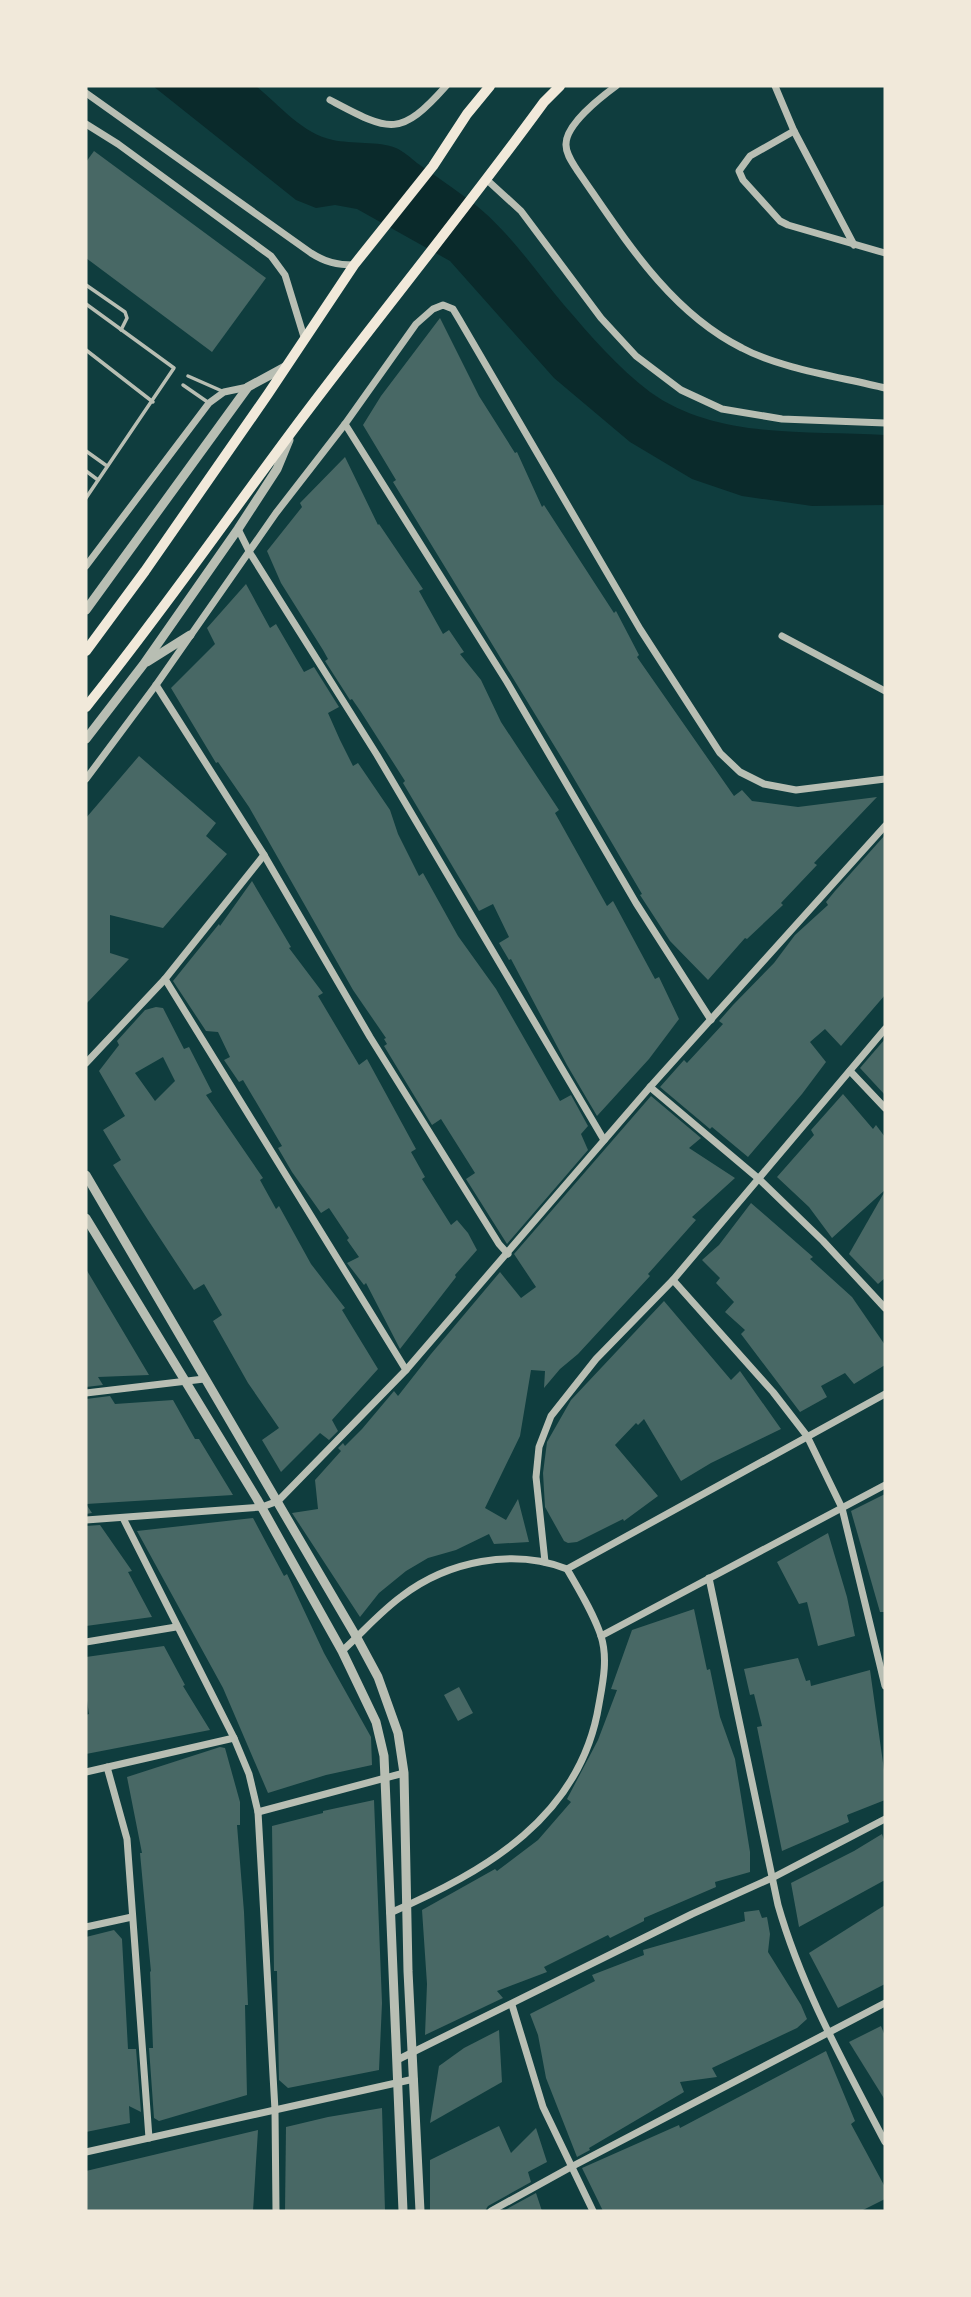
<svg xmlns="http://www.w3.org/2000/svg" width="971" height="2297" font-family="'Source Serif 4',serif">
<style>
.water{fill:#0a2a2b}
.building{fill:#486865;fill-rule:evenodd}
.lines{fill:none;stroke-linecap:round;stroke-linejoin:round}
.service{stroke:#b8beb3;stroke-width:3.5}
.minor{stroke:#b8beb3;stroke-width:7}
.tertiary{stroke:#b8beb3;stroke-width:9}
.primary{stroke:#f1e9da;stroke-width:10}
</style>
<rect width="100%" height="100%" fill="#0f3d3e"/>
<path class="water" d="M153 86H256C279 105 303 134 333 140 351 144 379 141 396 148 403 151 411 158 417 163 433 174 449 185 465 197 505 225 533 268 564 305 590 335 618 368 650 392 717 440 807 430 885 435V505L812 506 742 496 692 479 630 442 554 378 450 261 357 209 335 205 316 208 296 200Z"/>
<g class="building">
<path d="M94 151 266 278 212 352 86 258V162Z"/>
<path d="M440 318 479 396 515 453 517 452 542 507 544 505 614 613 616 611 639 655 637 657 734 796 742 790 752 801 798 807 877 797 814 863 817 865 781 903 783 905 747 939 745 938 708 980 670 941 640 895 642 894 566 765 393 482 396 480 363 425 381 396Z"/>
<path d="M345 457 378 525 379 524 423 589 419 591 443 634 449 630 464 652 460 654 481 680 501 722 559 810 555 813 607 906 613 901 655 979 659 977 679 1019 649 1059 597 1116 567 1065 511 959 509 960 499 943 509 937 493 904 479 911 403 783 405 781 361 712 352 699 350 700 325 661 328 659 323 650 281 583 267 551 302 507 300 503Z"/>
<path d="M246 584 270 628 276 624 304 672 314 667 339 707 328 713 340 740 353 766 358 763 390 810 398 834 419 876 423 873 458 936 496 989 560 1101 571 1095 588 1126 581 1134 588 1150 507 1244 466 1179 475 1173 441 1119 432 1125 384 1046 387 1044 384 1039 386 1038 353 990 249 807 218 762 216 763 171 688 215 644 207 628Z"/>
<path d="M139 756 216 823 206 836 227 854 163 928 110 915V953L129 959 86 1004V818Z"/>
<path d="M885 835V995L841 1046 825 1029 810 1042 826 1062 802 1094 748 1157 712 1127 710 1129 660 1087 684 1060 687 1063 723 1024 719 1021 733 1005 774 963 795 935 828 905 826 902 835 891Z"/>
<path d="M252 881 291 947 289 948 323 993 318 996 359 1065 367 1059 416 1149 411 1152 425 1177 422 1179 451 1225 457 1220 468 1233 477 1250 455 1275 456 1277 400 1349 366 1283 364 1285 347 1263 359 1257 347 1240 349 1238 329 1208 321 1213 292 1172 278 1148 282 1146 243 1080 239 1082 224 1060 230 1057 218 1032 206 1031 173 981 219 924 220 926Z"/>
<path d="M156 1007 163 1008 184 1049 189 1047 212 1092 206 1095 263 1178 260 1180 276 1209 279 1206 311 1264 345 1308 342 1310 378 1369 332 1420 338 1431 329 1440 320 1433 281 1472 262 1440 279 1428 248 1383 213 1321 222 1315 204 1284 194 1290 148 1220 113 1165 121 1160 103 1130 125 1116 99 1071 119 1045 117 1041 145 1010ZM163 1057 175 1081 155 1101 135 1073Z"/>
<path d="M885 1039V1095L860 1068Z"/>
<path d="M843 1094 873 1129 876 1125 885 1137V1190L832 1238 809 1207 777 1177 814 1135 811 1130Z"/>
<path d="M651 1096 701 1138 689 1148 735 1178 692 1217 696 1220 648 1274 650 1276 578 1354 560 1369 544 1388 545 1371 531 1370 520 1436 485 1508 506 1520 518 1499 529 1542 494 1544 489 1534 456 1550 428 1558 406 1571 379 1593 360 1617 292 1513 318 1509 315 1480 341 1451 338 1448 343 1443 345 1446 362 1429 394 1391 398 1396 431 1354 500 1272 521 1298 536 1287 514 1254Z"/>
<path d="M885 1191V1278L878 1284 849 1254Z"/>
<path d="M751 1203 813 1257 810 1259 852 1297 885 1345V1365L854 1384 845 1373 821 1386 827 1397 800 1412 741 1334 745 1330 725 1312 734 1302 716 1283 720 1278 702 1260 719 1245Z"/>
<path d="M86 1269 149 1375 98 1377 103 1385 86 1387Z"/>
<path d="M664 1301 731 1380 740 1371 781 1429 711 1463 681 1481 644 1419 638 1425 636 1423 615 1445 658 1496 624 1521 623 1519 577 1542 568 1543 564 1541 545 1507 543 1473 547 1442 571 1400Z"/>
<path d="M110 1396 115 1404 173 1400 195 1439H199L233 1495 86 1504 92 1513 86 1514V1399Z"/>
<path d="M885 1494V1612H880L851 1511Z"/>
<path d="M253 1518 284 1576 287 1574 324 1653 371 1737 372 1765 326 1775 268 1793 223 1688 137 1531Z"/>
<path d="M100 1525 132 1571 128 1572 152 1617 86 1626V1526Z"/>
<path d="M828 1533 847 1597 855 1636 818 1646 807 1602 799 1604 777 1562Z"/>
<path d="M694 1609 707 1670 710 1669 720 1717 735 1759 750 1852V1872L715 1882 716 1887 644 1918V1921L610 1938 608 1935 544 1967 547 1972 497 1991 503 1998 425 2035 427 1984 422 1910 495 1869 497 1871 538 1840 571 1802 567 1799 598 1740 617 1690 611 1689 632 1630Z"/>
<path d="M164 1646 185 1685 183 1686 210 1730 86 1754V1715L89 1714 86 1694V1657Z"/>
<path d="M798 1658 806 1681 810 1680 811 1686 870 1670 885 1777V1800L847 1815 849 1822 782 1851 757 1727 762 1726 754 1694 750 1695 744 1669Z"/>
<path d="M459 1687 473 1713 458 1721 444 1695Z"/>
<path d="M220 1747 225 1748 240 1802V1825H237L244 1912 248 2005H245L247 2095 159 2121 154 2118 149 2048H153L150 1971 151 1972 140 1853H142L127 1777Z"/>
<path d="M374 1800 382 2003 379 2070 288 2088 279 2080 277 1971H274L272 1826 323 1813V1811Z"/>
<path d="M882 1834 885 1843V1880L799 1927 791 1883 854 1851Z"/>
<path d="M885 1905V1984L838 2008 809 1953Z"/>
<path d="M759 1910 762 1918 767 1917 770 1934 768 1952 801 2005 807 2019 797 2028 712 2068 717 2077 680 2082 684 2092 589 2148 590 2150 577 2157 546 2078 538 2035 530 2014 595 1981 592 1975 644 1955 643 1950 745 1921 744 1912Z"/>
<path d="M114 1930 122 1939 128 2049H136L141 2112 129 2106 130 2123 86 2132V1937Z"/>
<path d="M881 2026 885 2036V2100L849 2042Z"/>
<path d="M499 2030 502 2082 430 2123 439 2066 464 2048Z"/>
<path d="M826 2051 855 2121 851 2124 885 2187V2199L861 2211H603L582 2168 679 2125 680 2128Z"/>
<path d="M382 2108 385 2211H285L286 2127 328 2117Z"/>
<path d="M499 2126 511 2153 536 2128 547 2162 528 2172 531 2182 488 2206 485 2211H430V2160Z"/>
<path d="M258 2130 253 2211H86V2171Z"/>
<path d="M536 2193 542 2211H503Z"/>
</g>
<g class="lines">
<g class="service">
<path d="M86 285 125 312 127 318 121 330"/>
<path d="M86 304 174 368 86 498"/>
<path d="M86 350 153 402"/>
<path d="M188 376 222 391"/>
<path d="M183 385 209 403"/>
<path d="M86 451 107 466"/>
<path d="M86 471 98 480"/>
</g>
<g class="minor">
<path d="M616 86C601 97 565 125 566 145 566 154 572 162 577 170 623 236 668 311 742 348 781 369 841 377 885 388"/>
<path d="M775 86 794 131 854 245"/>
<path d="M86 93 311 253C325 262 337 265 354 265"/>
<path d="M330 100C389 131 399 139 446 86"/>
<path d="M86 124 118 144 271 256 285 275 304 337"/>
<path d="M794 131 750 156 739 171 743 180 780 221 788 225 885 253"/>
<path d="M486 179 521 211 601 318 636 356 681 390 722 409 782 419 885 423"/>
<path d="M345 424 507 682 636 903 711 1020"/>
<path d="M238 529 250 553 377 755 604 1140"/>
<path d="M86 566 209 403 224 392 248 387"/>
<path d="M782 636 885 691"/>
<path d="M156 685 264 855 370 1037 499 1244 508 1254"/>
<path d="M86 779 156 685 276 513 345 424 416 324 433 309 443 305 453 309 459 319 640 629 720 753 740 772 764 784 796 790 885 779"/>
<path d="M165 979 406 1370"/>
<path d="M86 1063 165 979 264 855"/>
<path d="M850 1071 885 1108"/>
<path d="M650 1087 759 1179 823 1241 885 1308"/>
<path d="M673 1280 773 1392 807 1436 842 1508 885 1686"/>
<path d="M86 1393 204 1379"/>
<path d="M123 1518 234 1738 249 1774 258 1812 275 2110 276 2211"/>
<path d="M86 1520 262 1507 278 1501 406 1370 650 1087 885 826"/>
<path d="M545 1562 536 1477 539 1447 551 1416 596 1359 673 1280 885 1029"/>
<path d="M567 1569 885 1394"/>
<path d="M709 1578 778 1905C802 1989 845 2065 885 2142"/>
<path d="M601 1636 885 1485"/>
<path d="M86 1642 176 1627"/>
<path d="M342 1651C362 1633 381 1611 402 1596 448 1561 513 1548 567 1569 579 1590 593 1612 601 1636 608 1658 603 1682 599 1704 581 1817 486 1871 390 1913"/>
<path d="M107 1767 127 1839 149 2138"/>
<path d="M86 1772 234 1738"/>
<path d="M258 1812 404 1773"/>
<path d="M86 1927 132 1917"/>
<path d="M512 2005 543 2107 593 2211"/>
<path d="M397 2060 692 1914 774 1877 885 1819"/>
<path d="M86 2152 414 2079"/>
<path d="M491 2211 571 2167 885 2003"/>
</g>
<g class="tertiary">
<path d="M86 610 248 387 285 367"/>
<path d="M147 662 190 635"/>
<path d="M86 739 143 665 238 529 277 469 289 440"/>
<path d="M86 1175 357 1638 378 1677 398 1733 404 1773 408 1971 420 2211"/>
<path d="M86 1218 257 1499 342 1651 376 1722 384 1756 385 1779 403 2211"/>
</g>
<g class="primary">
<path d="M86 651 145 571 268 394 354 265 433 166 467 114 490 86"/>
<path d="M86 707C162 613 230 514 302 418 382 312 466 209 544 102L560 86"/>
</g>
</g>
<rect width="971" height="2297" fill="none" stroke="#f1e9da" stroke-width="175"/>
</svg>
